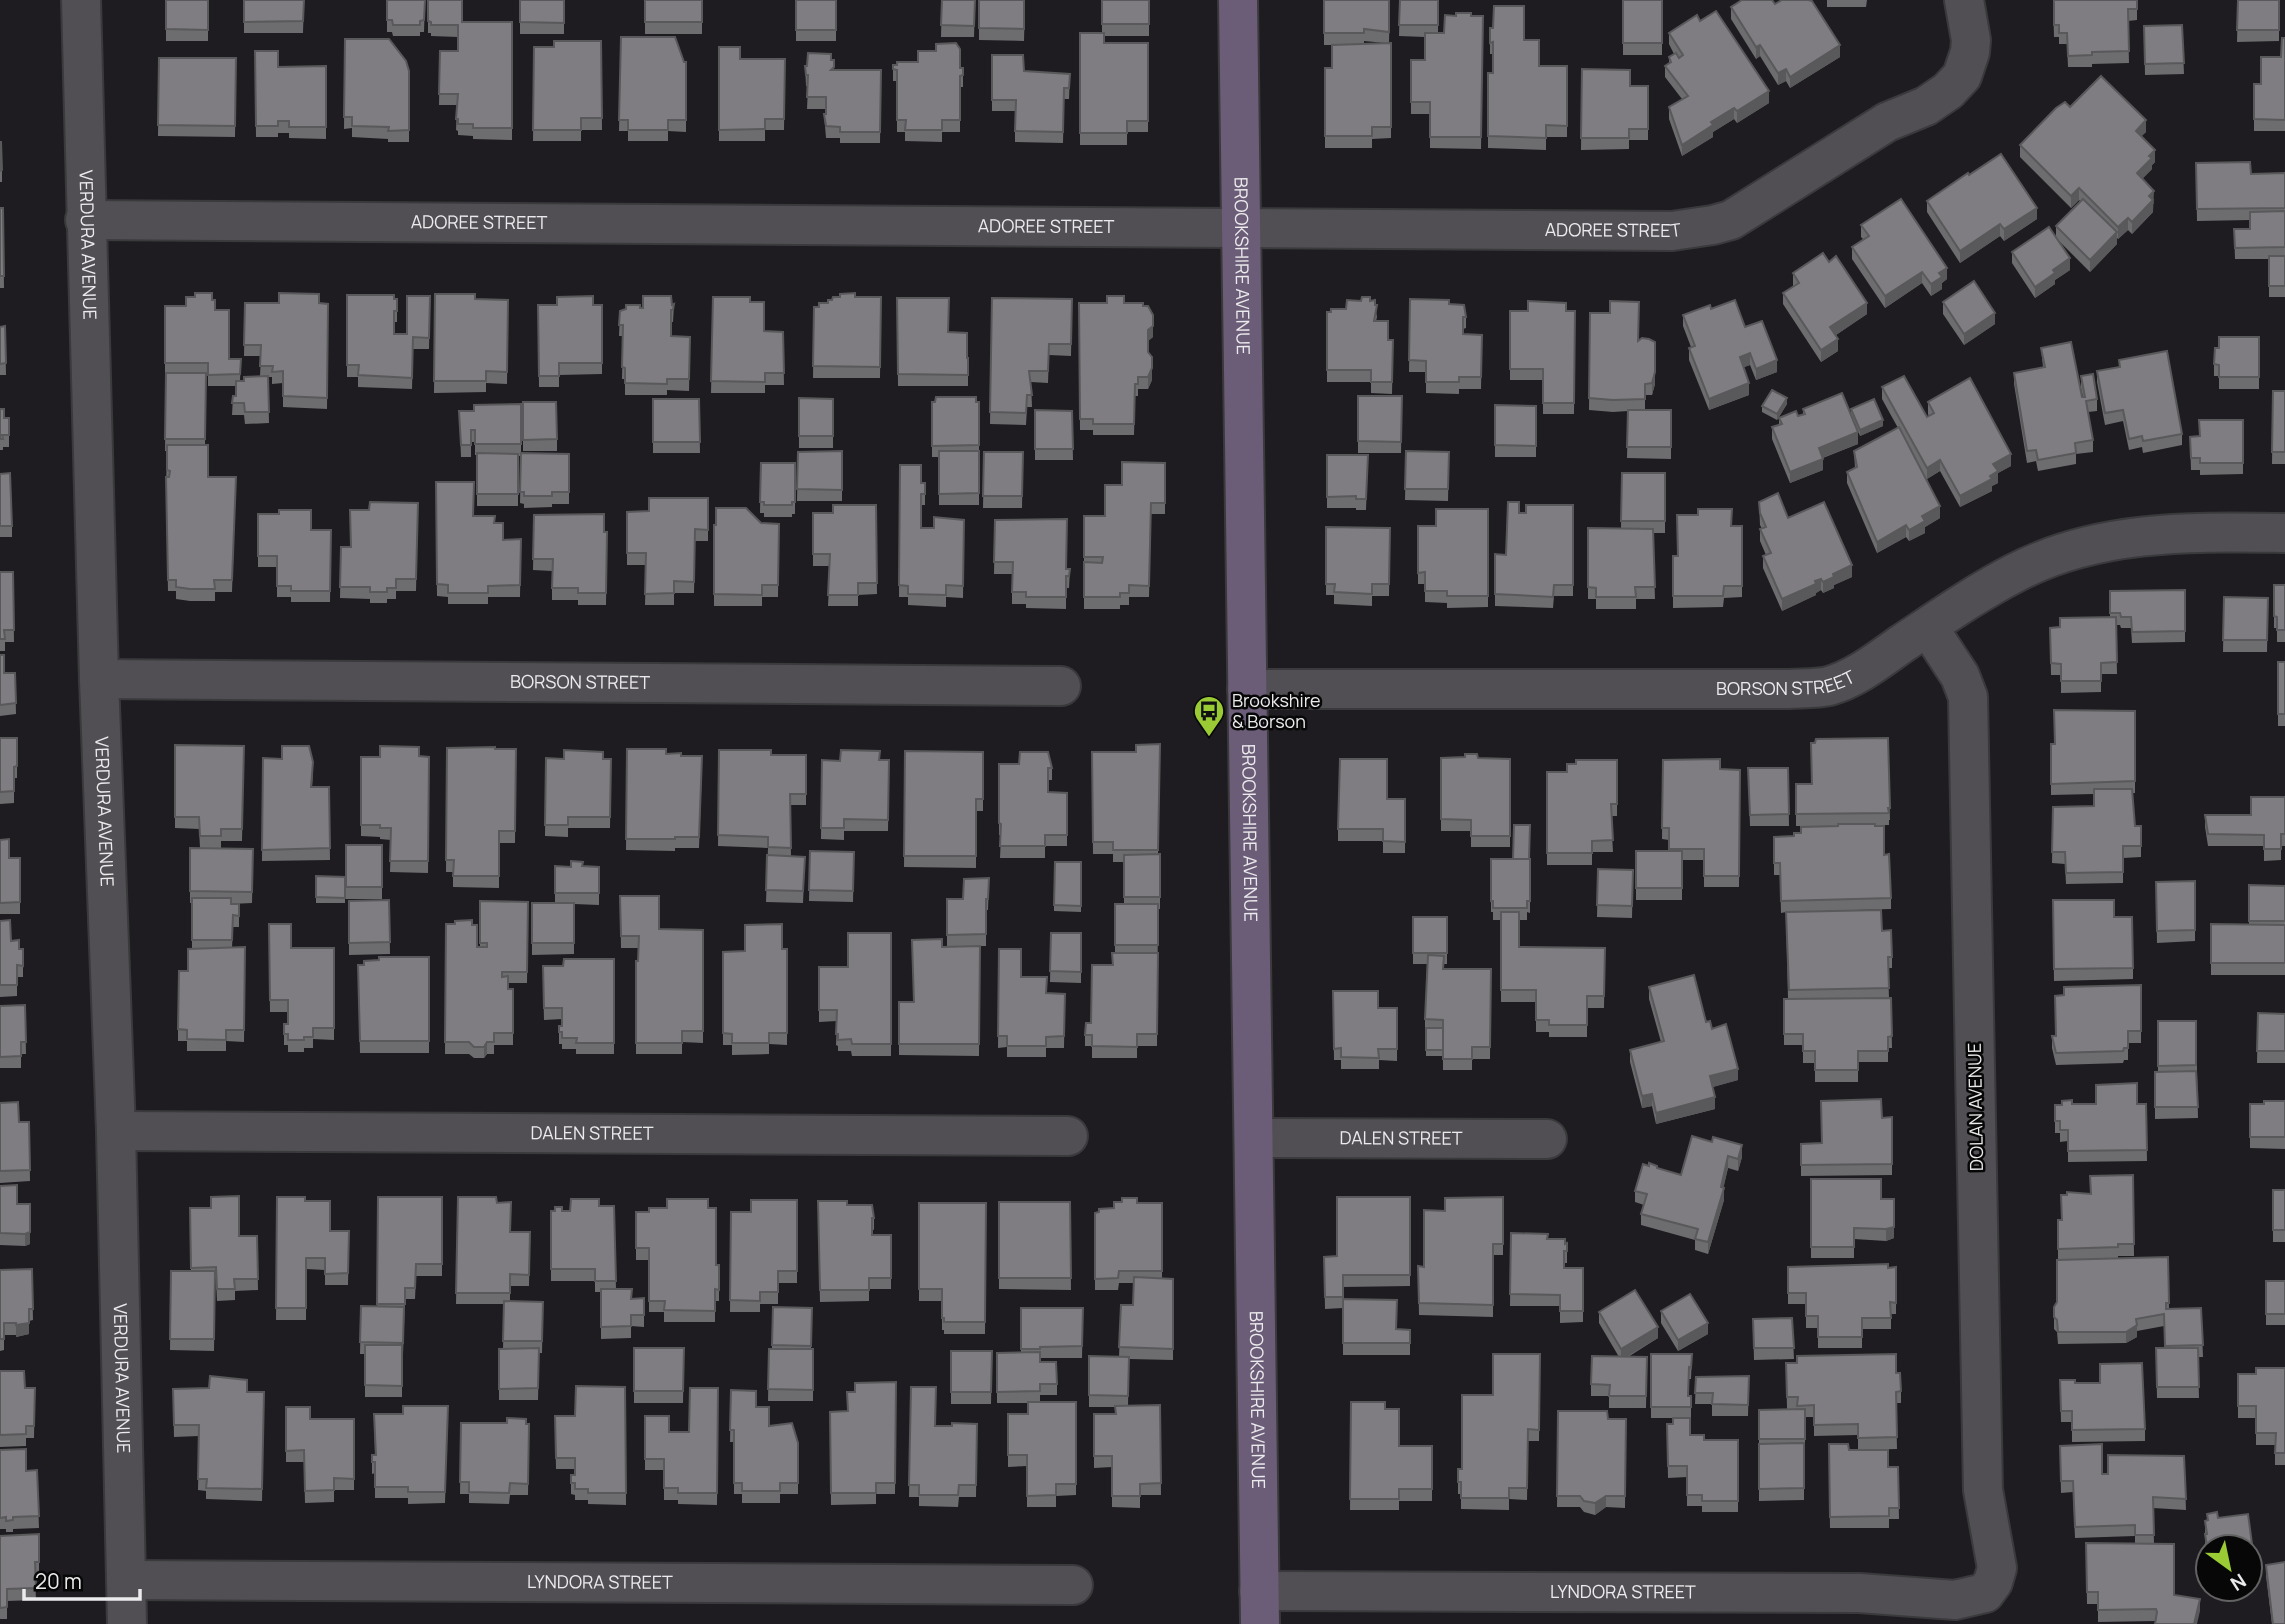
<svg xmlns="http://www.w3.org/2000/svg" width="2285" height="1624" font-family="Manrope,sans-serif">
<style>
.lines{fill:none;stroke-linecap:round;stroke-linejoin:round}
.street-casing{stroke:#3a393c;stroke-width:42}
.secondary-casing{stroke:#3a393c;stroke-width:42}
.street{stroke:#514f53;stroke-width:38}
.secondary{stroke:#6b5d78;stroke-width:38}
.wall{fill:#6d6c6f;fill-rule:evenodd}
.shaded-wall{fill:#59585a}
.building{fill:#7f7d81;stroke:#59585a;stroke-width:2}
.labels{text-anchor:middle;stroke-width:5;stroke-linejoin:round;paint-order:stroke}
.street-label{font-size:18px;fill:#ebeaec;stroke:#080708}
.poi-label{font-size:18px;fill:#ebeaec;stroke:#080708;text-anchor:start}
</style>
<rect width="100%" height="100%" fill="#1e1c20"/>
<g class="lines">
<g class="street-casing">
<g id="street">
<path id="s1" d="M81 0 99 679 116 1131 127 1624"/>
<path id="s2" d="M85 220 1672 231 1713 225 1731 220 1887 122 1926 106 1948 91 1962 76 1970 52 1971 40 1964 0"/>
<path id="s3" d="M99 679 1061 686"/>
<path id="s4" d="M1247 689H1787C1801 688 1816 689 1829 686 1857 678 1880 659 1903 643 1939 619 1976 593 2015 573 2099 529 2194 532 2285 533"/>
<path id="s5" d="M116 1131 1068 1136"/>
<path id="s6" d="M1254 1138 1547 1139"/>
<path id="s7" d="M126 1580 1073 1585"/>
<path id="s8" d="M1259 1591 1859 1593 1955 1600 1985 1593 1993 1582 1997 1568 1983 1490 1968 697 1960 676 1928 627"/>
</g>
</g>
<g class="secondary-casing">
<g id="secondary">
<path id="s9" d="M1238 0 1260 1624"/>
</g>
</g>
<use href="#street" class="street"/>
<use href="#secondary" class="secondary"/>
</g>
<g class="wall">
<rect x="166" y="0" width="42" height="41"/>
<path d="M244 0H304L303 33H244Z"/>
<path d="M425 0 424 32H420V36H393L392 32H387V20Z"/>
<path d="M428 0 462 22H512V140L473 139V136L458 135V131L456 130 457 105H439L440 51H458V37L431 36V33H428Z"/>
<rect x="520" y="0" width="44" height="34"/>
<rect x="645" y="0" width="57" height="34"/>
<rect x="796" y="0" width="40" height="41"/>
<path d="M942 0H975L974 37H941Z"/>
<path d="M979 0H1025L1024 41 979 40Z"/>
<path d="M1102 0H1149V36H1104V43H1148V132H1127V145H1080V33H1102Z"/>
<path d="M1324 0H1390L1389 43H1391V138L1372 139V148H1325V68H1332L1333 45H1324ZM1364 41 1385 43H1364Z"/>
<path d="M1400 0H1438V33H1444L1471 16H1483L1481 149 1430 148V114H1411V60H1425V37L1399 36Z"/>
<rect x="1623" y="0" width="39" height="55"/>
<path d="M1827 0H1867L1866 7H1827Z"/>
<path d="M2053 0H2137V20L2128 21 2129 63 2092 64V67H2068L2067 44H2059V37H2054Z"/>
<path d="M2238 0H2279V41L2237 42Z"/>
<path d="M1775 4 1840 57 1790 88 1786 81 1778 85 1760 56 1756 59 1731 19V7Z"/>
<path d="M1700 21 1769 103 1737 123 1734 119 1713 132V137L1682 156 1669 119V107L1682 99 1665 77V66L1669 64V57L1674 54 1669 44V33Z"/>
<path d="M2182 25 2184 74 2145 75 2144 26Z"/>
<path d="M1490 28 1524 40 1539 66H1567V137H1546V150L1488 148V73H1493V54H1490Z"/>
<path d="M621 37 684 62H686V132L668 131V141H628V131H619Z"/>
<path d="M2285 38V131H2254V84H2261L2281 57Z"/>
<path d="M345 39 409 71V142H388V139L352 137V128L344 129Z"/>
<path d="M601 41 602 130H581V141H533L534 47H554Z"/>
<path d="M719 47 740 59H785L784 130H765V141H719Z"/>
<path d="M255 51 278 67 326 66V139L289 138V133H278V137H256Z"/>
<path d="M992 55 1024 71 1070 74 1069 99H1064L1063 143 1015 142V111H992Z"/>
<path d="M159 58H236L235 137 158 136Z"/>
<path d="M831 60 834 70H881L880 143H840V138H826L824 114H826V109H807L808 86H806L805 66Z"/>
<path d="M893 65 963 68V87H960V132H942V142L905 141V132H897V81H893Z"/>
<path d="M1582 69 1630 86H1648V140H1629V149L1581 150Z"/>
<path d="M2070 107 2146 132 2141 136 2155 162 2152 165V169L2142 179 2154 203 2153 204V212L2132 234 2128 230 2118 239 2117 238V244L2090 272 2058 240 2070 270 2055 280V284L2035 298 2012 263V252L2056 237V226L2080 201 2079 200 2071 208 2020 157V145Z"/>
<path d="M0 142 2 170V182H0Z"/>
<path d="M2196 163 2251 174 2285 173V297H2269V259H2235L2234 229H2250V220L2197 221Z"/>
<path d="M1969 175 2037 219 2004 241 2000 236 1960 263 1927 212V201Z"/>
<path d="M0 208H3L4 288H0Z"/>
<path d="M1861 225 1947 279 1942 283V289L1931 296 1922 283 1885 308 1852 259V247L1863 239 1861 237Z"/>
<path d="M1793 273 1867 314 1836 335 1838 351 1821 362 1783 304V293L1793 286Z"/>
<path d="M435 294 475 299 508 300 507 384 486 383V392L434 393Z"/>
<path d="M347 295 397 299V322H394V334H407L430 296 429 349H413L412 389 358 387V377H347Z"/>
<path d="M713 297 750 302 764 331 783 332 784 385H765V393H711Z"/>
<path d="M855 297H881L880 378H813L814 307H819L828 303 832 300Z"/>
<path d="M897 298 949 332 967 358H968V386H898Z"/>
<path d="M992 298 1072 299 1071 356 1049 355 1048 383 1031 382 1032 407H1027L1026 425 990 424Z"/>
<path d="M1410 299 1449 304 1466 317V328L1463 329V334L1482 335 1481 389H1459V394L1426 393V372H1409Z"/>
<path d="M212 300 229 359H241L240 381 260 376 261 356H244L245 303 328 304 327 409 283 407V383L272 384V377H268L269 423 245 424 244 415H232L233 396H236V386H208V375H206L205 445 208 477H236L232 592H215V601H190L176 599V591H168L166 489 167 451H165L166 375H165V306H186Z"/>
<path d="M1370 301 1375 305 1377 317 1376 321 1388 340H1393L1392 394 1371 393V382H1327V312L1346 309Z"/>
<path d="M1943 302 1995 324 1964 345 1943 314Z"/>
<path d="M1079 303H1124L1153 315V337L1148 341V352L1152 357V380L1148 389H1138V396H1135L1134 435H1093V430H1080Z"/>
<path d="M674 304 673 322H671V336L690 337 689 391 667 390V395H625V379H622L623 336H619L620 311Z"/>
<path d="M538 305H602V374L559 375V387H539Z"/>
<path d="M1711 309 1745 327 1777 372 1756 380 1750 365 1743 367 1749 395 1709 410 1689 360V348L1691 347 1683 326V315Z"/>
<path d="M1510 311H1575L1574 414H1543V380H1510Z"/>
<path d="M1590 313 1638 341 1655 384 1652 395H1645V410H1671V459L1627 458 1628 411 1613 412 1589 410Z"/>
<path d="M5 326 6 375H0V327Z"/>
<path d="M2259 337V389H2219V376H2214V364L2219 348Z"/>
<path d="M2041 348 2082 397H2083L2081 388V376L2097 399V411L2088 412 2093 440V452L2076 454V464L2038 471 2036 461 2027 463 2014 384V373L2043 367Z"/>
<path d="M2119 360 2182 434V445L2143 453 2142 447 2129 450 2123 421 2105 425 2097 382V371L2119 367Z"/>
<path d="M1882 387 1927 417 1929 416 1928 414V402L2011 466 1998 473V483L1992 486V491L1960 507 1940 471 1927 479 1940 518 1925 527V533L1909 541 1906 537 1877 553 1847 483V472L1855 468 1854 451 1898 428 1882 399Z"/>
<path d="M2273 391H2285V464H2272Z"/>
<path d="M1402 396 1401 453H1358V441Z"/>
<path d="M799 398 833 399V448H799Z"/>
<path d="M653 399H699L700 453H653Z"/>
<path d="M523 402 557 439V451H523Z"/>
<path d="M932 402H979V505H939V457H932Z"/>
<path d="M521 404V453L569 454V504H552V507L524 508V504L520 503 521 456H518V506H477V455H475V442H471V457H461L459 411H474Z"/>
<path d="M1787 404 1777 420 1762 412V406Z"/>
<path d="M1536 406V457H1495V445Z"/>
<path d="M0 409 4 418 9 435V447H3V450H0Z"/>
<path d="M1803 409 1858 444 1823 458V470L1790 483 1772 439V427L1779 425V418L1798 416 1803 414Z"/>
<path d="M1851 409 1883 426 1860 436 1851 414Z"/>
<path d="M1035 410 1072 411 1073 460H1035Z"/>
<path d="M2243 420V474L2200 475V470H2191L2190 437 2199 436Z"/>
<path d="M842 451V501H797L798 452Z"/>
<path d="M1406 451 1449 452 1448 501 1405 500Z"/>
<path d="M984 452H1023L1022 508H983Z"/>
<path d="M1327 455H1368L1366 510H1356V508H1327Z"/>
<path d="M761 463H795V514H792V517H764V513H760Z"/>
<path d="M1165 463V514H1151L1149 597H1129V605H1120V609H1084V516H1105L1122 485Z"/>
<path d="M900 465 921 483H925V505H921V528H934L964 520 963 598 946 597V607L908 605V597H899Z"/>
<path d="M1622 473H1665V533H1653L1655 599H1636V609H1596V599H1588V528H1621Z"/>
<path d="M0 474 12 526V537H0Z"/>
<path d="M436 482 474 516 495 523 503 540 521 539 520 597H488V604H448V597L437 596Z"/>
<path d="M708 498V541H695L694 593H674V605H645L646 565H627V512L649 511Z"/>
<path d="M1759 502 1788 518 1852 577 1834 585V588L1823 593 1821 590 1816 593V595L1782 611 1763 568V556L1766 555 1760 541V529H1762L1760 525Z"/>
<path d="M418 503 416 591H396V599H387V603H370V599L340 598 341 547H351L369 510Z"/>
<path d="M876 505 877 594 858 595V606H828L830 566H813V513H833Z"/>
<path d="M1573 505V596H1554L1553 608 1495 606V554L1506 555 1519 513Z"/>
<path d="M1488 509V607L1447 608V603L1425 602V584H1418V526H1436Z"/>
<path d="M258 514 311 530H331L330 602H291V597H277V567H258Z"/>
<path d="M534 515 607 532 606 605H578V600H552V571L533 570Z"/>
<path d="M995 520 1067 569H1070L1069 588H1066V609L1026 608V604H1012V574H994Z"/>
<path d="M761 523 779 524 778 597H762V606H714V525Z"/>
<path d="M1732 526H1742V597L1724 598 1723 607 1673 608V556H1677Z"/>
<path d="M1326 527 1390 528 1389 596H1372V606L1334 604V595H1326Z"/>
<path d="M0 572H13L14 642H5V651H0Z"/>
<path d="M2274 585H2285V642H2277V628H2274Z"/>
<path d="M2185 590V642L2132 643 2131 628H2121L2120 625H2116L2117 674H2101V692L2061 693V675H2051L2050 628 2060 627 2110 617V591Z"/>
<path d="M2224 597 2268 598 2267 652H2223Z"/>
<path d="M0 655 4 673H15L16 714 0 716Z"/>
<rect x="2278" y="662" width="7" height="64"/>
<path d="M2135 711V793H2132L2135 826H2141V857L2123 858V883L2066 884 2065 864 2052 863 2053 807 2094 806V794L2051 795V744H2055Z"/>
<path d="M0 738H17V778H14V803L0 804Z"/>
<path d="M1888 738 1890 820H1889V825H1875L1884 855 1891 898V909L1856 910 1882 931 1892 957V968H1888L1889 998H1891L1892 1048H1888V1062H1858V1082H1815V1063H1803V1045H1784V999H1788L1786 912 1781 913 1780 875H1774V837L1794 836 1801 833 1838 826H1796V784H1812L1815 743Z"/>
<path d="M1160 744 1158 854H1160V909H1158L1157 1046H1137V1058H1092V1046H1085V1035L1091 1023 1112 965 1115 953V904H1124V862H1113V854H1093L1092 752H1136Z"/>
<path d="M175 745 244 746 242 841H221V848L253 849 252 903 231 904H239V927H233L232 948 245 947 244 1042 226 1041V1051H187V1041H178V1029L192 949V903H190V848H200L199 829 175 828Z"/>
<path d="M447 748 516 749 515 843H499V888L453 887V872H446Z"/>
<path d="M627 749 666 754 702 767 699 848H675V851L626 850Z"/>
<path d="M719 750 771 755H806V805H790L791 856 805 857 803 903 766 902 768 848 718 846Z"/>
<path d="M905 751 983 752V811H976V868L904 867Z"/>
<path d="M361 757H429L428 873 390 872 391 840 380 839V837L361 836Z"/>
<path d="M263 758 313 774 312 787H329L330 860 262 861Z"/>
<path d="M546 758 611 759 610 828H568V837L545 836Z"/>
<path d="M1441 758 1510 759V847H1471V831H1441Z"/>
<path d="M822 760H889L888 831H844V840L821 839Z"/>
<path d="M1617 760V816H1611L1613 852H1592V865H1547V772H1567V764H1576Z"/>
<path d="M1663 760 1720 769 1740 770 1739 887H1704V860H1682V900H1636V851H1669V840L1662 839Z"/>
<path d="M999 764 1052 768V780H1048V792L1067 793V846H1045V858H1000L1001 835H999Z"/>
<path d="M1748 768H1788L1789 826H1750Z"/>
<path d="M2285 797V846H2281V860L2264 861V846H2208L2205 827V815H2251Z"/>
<path d="M1387 799H1405V853H1383V841H1338V829Z"/>
<path d="M0 840 9 858 20 902V914H0Z"/>
<rect x="346" y="845" width="36" height="54"/>
<path d="M810 851 854 852 853 902 809 901Z"/>
<path d="M1491 859H1530V913L1527 912V920H1519V947L1605 948 1604 1008H1587V1037H1549V1032H1536V1002H1501V920H1493V912H1491Z"/>
<path d="M1081 862V912L1054 911V905Z"/>
<path d="M582 866 599 867V905L574 904V954L532 955V903H555V893Z"/>
<path d="M1598 869 1633 870 1632 918 1597 917Z"/>
<path d="M316 876 345 877V903H316Z"/>
<path d="M989 878 988 910H986V946H947V899H963Z"/>
<path d="M2195 881V941L2157 943 2156 882Z"/>
<path d="M2249 885 2285 886V975H2211V924H2249Z"/>
<path d="M620 896 659 929 703 930V1043L682 1042V1054H636V961H638V948H621Z"/>
<path d="M389 900 390 954 349 955V901Z"/>
<path d="M2053 900 2114 917 2133 968V979L2054 981Z"/>
<path d="M480 901 528 902 527 983H508V989H513V1045H494V1054H487L484 1058H474L469 1054H445L446 924 477 947H480Z"/>
<path d="M1413 917H1447V964H1444V969H1491L1490 1059H1472V1070H1443V1031V1056H1426V1031H1425V1019L1427 964H1413Z"/>
<path d="M0 921 11 941 19 949H23V977H17V996L0 997Z"/>
<path d="M269 924 291 948H334V1040L313 1039V1048H304V1052H288V1045H284V1024H288V1012H270Z"/>
<path d="M891 933V1056H852L851 1051H838V1046L836 1045 837 1021 819 1022V967H848Z"/>
<path d="M1051 933H1081V983L1050 982Z"/>
<path d="M980 946 979 1056 899 1055V1002H914Z"/>
<path d="M782 949H787V1045L769 1044V1054L732 1055V1045H723V952Z"/>
<path d="M999 949 1021 977 1047 993 1065 994 1064 1048H1046V1057H1007V1047L998 1048Z"/>
<path d="M429 957V1053H360L358 965Z"/>
<path d="M614 959V1054H576V1049H562V1044H559V1026H562V1019L544 1020 543 978 563 966Z"/>
<path d="M2141 985V1043H2128V1060H2124L2123 1063 2056 1065 2052 1048V1036H2055Z"/>
<path d="M1649 987 1706 1022 1712 1029 1738 1080 1712 1087 1715 1109 1656 1124 1652 1106 1642 1108 1630 1062V1050L1661 1042 1649 999Z"/>
<path d="M1333 991 1378 1008H1397V1061L1379 1060V1069H1341V1060H1334Z"/>
<path d="M25 1005 26 1054H21V1068H0V1006Z"/>
<path d="M2258 1013 2285 1014V1063H2257Z"/>
<path d="M2158 1021H2196L2198 1118 2155 1119V1072L2158 1071Z"/>
<path d="M2285 1101V1149L2250 1148V1104H2264Z"/>
<path d="M0 1103 19 1122H29L30 1181 0 1183Z"/>
<path d="M2072 1104H2146L2147 1161 2068 1162V1141L2060 1142V1133H2055V1105Z"/>
<path d="M1882 1118 1892 1164V1175L1801 1176V1144L1821 1143Z"/>
<path d="M1692 1136 1742 1157 1738 1171 1728 1168 1723 1188 1724 1200 1708 1254 1695 1250V1240L1641 1225V1214L1644 1205 1635 1202V1191L1681 1175Z"/>
<path d="M2133 1175 2134 1256H2118V1258L2168 1257 2169 1309 2201 1308 2203 1357H2198L2199 1398H2157L2156 1348H2164V1326L2137 1331V1337L2126 1343 2058 1344 2057 1332 2054 1329V1307L2057 1303 2058 1260V1220H2062L2091 1194Z"/>
<path d="M1811 1179 1881 1199 1894 1238 1886 1241 1854 1239V1258H1811Z"/>
<path d="M0 1186 17 1204H30V1244L25 1246 0 1245Z"/>
<path d="M2285 1190V1242H2273V1230Z"/>
<path d="M277 1197 305 1201 330 1231H349L348 1285H325V1270L306 1269V1320H276Z"/>
<path d="M378 1197H442V1276H416L415 1299H405L403 1355H402V1397H365V1354H360L361 1306H377Z"/>
<path d="M458 1197 497 1203 511 1232H530L529 1286H510V1301L543 1302 542 1353H539L538 1400H499V1349H503L504 1304H456Z"/>
<path d="M1410 1197V1286L1343 1287V1308L1325 1309 1324 1257 1337 1256Z"/>
<path d="M1503 1197V1255H1493V1317L1419 1315 1418 1266 1424 1267 1445 1211Z"/>
<path d="M797 1200V1283H778V1304H760V1312H730L731 1212H751Z"/>
<path d="M818 1201 847 1205 874 1218V1230L872 1229V1235H891V1289H869V1301L820 1302Z"/>
<path d="M999 1202H1070L1071 1290 999 1289Z"/>
<path d="M919 1203H986L985 1334H944V1330H942V1301H919Z"/>
<path d="M1137 1203H1162V1278L1173 1279V1360L1129 1359 1128 1406 1160 1405 1161 1495H1140V1508L1112 1507V1467L1094 1468V1414H1115V1407H1089V1356L1119 1357 1121 1305H1133L1134 1283H1119L1118 1290H1095V1213Z"/>
<path d="M599 1206H614L616 1289 632 1299 644 1298V1327L631 1326V1338L601 1339V1292H595V1281H551V1211H570Z"/>
<path d="M190 1208 239 1236H257L258 1290 235 1291V1300L217 1301 216 1279H215L214 1351 170 1350 171 1271H191Z"/>
<path d="M708 1208 716 1265H719V1301H715V1322H664V1312H649V1260H636V1212Z"/>
<path d="M1511 1233 1548 1239 1567 1243V1263H1564V1268H1583V1322L1560 1323V1306H1510Z"/>
<path d="M1788 1267H1896V1314H1891V1329H1862V1348H1818V1328H1806V1304H1788Z"/>
<path d="M32 1269 33 1320 29 1321V1334L16 1337V1335H4V1350L0 1351V1270Z"/>
<rect x="2266" y="1281" width="19" height="44"/>
<path d="M1343 1299 1396 1329 1410 1330V1355H1343Z"/>
<path d="M812 1308 811 1349H813V1401H768L769 1349H772V1345Z"/>
<path d="M1021 1308H1083L1082 1358H1040V1362L1057 1384V1395H1040V1402H1076V1495L1056 1496V1507H1027V1466L1008 1467V1414H1028V1403H997V1353H1021Z"/>
<path d="M1661 1311 1708 1334 1678 1351 1661 1323Z"/>
<path d="M1599 1312 1658 1338 1628 1357H1647L1646 1408H1609V1396H1591V1384L1619 1357 1599 1323Z"/>
<path d="M1792 1318 1794 1359 1754 1360 1753 1319Z"/>
<path d="M634 1348H684L683 1403H634Z"/>
<path d="M951 1351H992L991 1404H951Z"/>
<path d="M1540 1354 1539 1441H1528L1527 1500 1509 1499V1510L1461 1509V1494H1458V1482L1493 1395Z"/>
<path d="M1651 1354H1692L1691 1379H1689L1688 1396H1691V1419H1690V1435L1704 1440H1738V1512H1702V1506H1687V1477L1668 1478 1667 1424H1673V1418H1651Z"/>
<path d="M1786 1363 1896 1373 1901 1391V1403H1896L1897 1449 1858 1450V1435L1814 1436V1417H1805V1451H1804V1500L1759 1501V1410L1797 1409H1787Z"/>
<path d="M2285 1368V1465H2275V1445H2256V1418H2238V1374H2256Z"/>
<path d="M0 1371 25 1388H35L34 1438H26V1446L0 1447Z"/>
<path d="M1749 1376 1748 1416H1712V1404H1695L1696 1377Z"/>
<path d="M2060 1380 2075 1383H2100L2145 1429V1441L2072 1442V1422H2061Z"/>
<path d="M896 1382 895 1494H876V1504L831 1505 830 1412 848 1411 855 1392Z"/>
<path d="M625 1387 626 1505 588 1504V1500H575V1495L571 1494V1483L575 1475V1469H556L555 1416H575Z"/>
<path d="M911 1387 935 1426H952L977 1424 976 1497H959L958 1507 919 1506V1497H909Z"/>
<path d="M718 1388 717 1505 678 1504V1500H664V1470H645V1416L669 1432H689Z"/>
<path d="M173 1389 264 1392 262 1501 206 1499V1491L198 1490 199 1436 174 1437Z"/>
<path d="M731 1390 756 1407 769 1426 798 1443V1494H780V1503H742V1494H734V1442H730Z"/>
<path d="M1351 1402 1385 1409 1399 1446H1432V1501H1399V1510H1350Z"/>
<path d="M448 1406 445 1503 408 1504V1498H375V1473L372 1474V1455H375L374 1414H403Z"/>
<path d="M286 1407 310 1419H354V1490H334V1502L305 1503 304 1462H286Z"/>
<path d="M1558 1411 1608 1419H1626L1625 1508 1606 1507 1595 1515 1584 1512 1580 1507H1557Z"/>
<path d="M461 1423 529 1424 528 1495H510L509 1504 469 1503V1494H460Z"/>
<path d="M1829 1444 1849 1450 1888 1467H1898L1899 1519H1889V1528H1830Z"/>
<path d="M2060 1446 2102 1474H2108L2184 1456 2186 1510 2153 1508 2154 1544 2174 1595 2200 1611 2156 1621 2098 1622V1604H2087L2086 1543 2135 1544V1536L2075 1538 2073 1492 2061 1493Z"/>
<path d="M0 1450 26 1471 37 1470 39 1528 13 1529V1532H6V1529H0Z"/>
<path d="M2217 1512 2218 1518 2248 1514 2254 1559V1571H2250V1547H2208V1564L2205 1545V1521L2207 1520V1514Z"/>
<path d="M39 1534V1574H35L36 1600 7 1601V1619H0V1536Z"/>
<path d="M2266 1565 2285 1624H2272L2266 1576Z"/>
</g>
<g class="shaded-wall">
<path d="M1760 45V56L1756 59V47Z"/>
<path d="M1840 45V57L1790 88V77Z"/>
<path d="M1786 69V81L1778 85V73Z"/>
<path d="M1769 91V103L1737 123V111Z"/>
<path d="M1734 108V119L1713 132V137L1682 156V145L1711 122Z"/>
<path d="M2146 120V132L2136 142V131Z"/>
<path d="M2155 150V162L2152 165V169L2137 184V173L2149 156Z"/>
<path d="M2079 188V200L2071 208V196Z"/>
<path d="M2154 191 2153 212 2132 234V222L2149 196Z"/>
<path d="M2037 208V219L2004 241V229Z"/>
<path d="M2128 218V230L2118 239V227Z"/>
<path d="M2000 224V236L1960 263V251Z"/>
<path d="M2117 232V244L2090 272V260Z"/>
<path d="M2070 258V270L2055 280V284L2035 298V287L2053 270Z"/>
<path d="M1947 268V279L1942 283V289L1931 296V284L1939 273Z"/>
<path d="M1922 272V283L1885 308V296Z"/>
<path d="M1867 303V314L1830 339V327Z"/>
<path d="M1995 313V324L1964 345V334Z"/>
<path d="M1153 326V337L1148 341V330Z"/>
<path d="M1838 339V351L1821 362V350Z"/>
<path d="M1655 342V384L1652 395V383Z"/>
<path d="M1750 353V365L1740 369V357Z"/>
<path d="M1777 360V372L1756 380V369Z"/>
<path d="M1152 368V380L1148 389V377Z"/>
<path d="M1749 383V395L1709 410V399Z"/>
<path d="M1787 398V404L1777 420V414Z"/>
<path d="M1883 420V426L1860 436V430Z"/>
<path d="M1858 432V444L1819 459V448Z"/>
<path d="M2011 454V466L1998 473V483L1992 486V491L1960 507V496L1990 476 1993 464Z"/>
<path d="M1823 459V470L1790 483V472Z"/>
<path d="M1940 460V471L1927 479V468Z"/>
<path d="M1940 506V518L1925 527V533L1909 541V530L1922 516Z"/>
<path d="M1906 525V537L1877 553V542Z"/>
<path d="M1852 565V577L1834 585V588L1823 593V582L1833 574Z"/>
<path d="M1821 579V590L1816 593V595L1782 611V599Z"/>
<path d="M487 1042V1054L484 1058V1047Z"/>
<path d="M1738 1069V1080L1710 1088V1076Z"/>
<path d="M1652 1094V1106L1642 1108V1096Z"/>
<path d="M1715 1097V1109L1656 1124V1113Z"/>
<path d="M1742 1145V1157L1738 1171V1159Z"/>
<path d="M1728 1156V1168L1721 1199V1187Z"/>
<path d="M1724 1188V1200L1708 1254V1242Z"/>
<path d="M1894 1227V1238L1886 1241V1229Z"/>
<path d="M30 1232V1244L25 1246V1234Z"/>
<path d="M29 1323V1334L16 1337V1325Z"/>
<path d="M1708 1323V1334L1678 1351V1340Z"/>
<path d="M2137 1325V1337L2126 1343V1332Z"/>
<path d="M1658 1327V1338L1621 1360V1349Z"/>
<path d="M1606 1496V1507L1595 1515V1503Z"/>
<path d="M2200 1599V1611L2197 1624H2194Z"/>
</g>
<g class="building">
<path d="M166 0H208V30L166 29Z"/>
<path d="M244 0H304L303 21 244 22Z"/>
<path d="M387 0H425L424 20 420 21V25H393L392 20H387Z"/>
<path d="M428 0H462V22H512V128H473V124H458V119H456L458 94H439L440 51H458V25H431V22L428 21Z"/>
<path d="M520 0H564V23L520 22Z"/>
<rect x="645" y="0" width="57" height="22"/>
<rect x="796" y="0" width="40" height="30"/>
<path d="M942 0H975L974 26 941 25Z"/>
<path d="M979 0H1024V29L979 28Z"/>
<rect x="1102" y="0" width="47" height="24"/>
<path d="M1324 0H1389V32L1364 29V33H1324Z"/>
<path d="M1400 0H1438V25H1399Z"/>
<rect x="1623" y="0" width="39" height="43"/>
<path d="M1742 0H1772L1775 4 1782 0H1808L1812 1 1840 45 1790 77 1786 69 1778 73 1760 45 1756 47 1731 7Z"/>
<path d="M2054 0H2137V9H2128L2129 51 2092 52V55L2068 56 2067 33H2059V25H2054Z"/>
<path d="M2238 0H2279V30H2237Z"/>
<path d="M1494 6H1524V40H1539V66H1567V126L1546 125V138L1488 136V73H1493V42L1490 43V28H1493Z"/>
<path d="M1716 11 1769 91 1737 111 1734 108 1711 122 1713 125 1682 145 1669 107 1688 96 1665 66 1671 62 1669 57 1676 53 1679 58 1683 55 1669 33 1697 15 1700 21Z"/>
<path d="M1456 13H1471V16H1483L1481 137H1430V102H1411V60H1425V33H1444L1445 15 1456 16Z"/>
<path d="M2182 25 2184 63 2145 64 2144 26Z"/>
<path d="M1080 33H1104V43H1148V121H1127V133H1080Z"/>
<path d="M621 37H675L684 62H686V120H668V130H628V120H619Z"/>
<path d="M2282 38H2285V120L2254 119V84H2261V57H2281Z"/>
<path d="M345 39H389L406 61 409 71V130L388 131 389 127 352 126V117H344Z"/>
<path d="M554 41H601L602 118H581V130H533L534 47H554Z"/>
<path d="M956 43 960 49V68H963V75L960 76V120H942V130H905L906 120H897V70L893 69V65H897V62H918V51H936V44Z"/>
<path d="M1391 43V127H1372V136H1325V68H1332V45Z"/>
<path d="M719 47H740V59H785L784 119H765V129L719 130Z"/>
<path d="M255 51H278V67L326 66V127H289V121H278V126H256Z"/>
<path d="M808 53 831 54V60H834V67L831 70H881L880 132H840V127L826 126 824 114H826V97H807L808 75H806L805 66H807Z"/>
<path d="M992 55H1023L1024 71 1070 74 1069 88H1064L1063 132 1015 131 1016 100H992Z"/>
<path d="M159 58H236L235 126 158 125Z"/>
<path d="M1582 69 1630 70V86H1648V129H1629V138H1581Z"/>
<path d="M2101 76 2146 120 2136 131 2155 150 2149 156 2152 158 2137 173 2154 191 2149 196 2153 200 2132 222 2128 218 2118 227 2079 188 2071 196 2020 145 2056 108 2065 102 2070 107Z"/>
<path d="M0 142H1L2 170 0 171Z"/>
<path d="M2001 154 2037 208 2004 229 2000 224 1960 251 1927 201 1968 173 1969 175Z"/>
<path d="M2250 162 2251 174 2285 173V208L2197 209 2196 163Z"/>
<path d="M1901 199 1947 268 1939 273 1942 277 1931 284 1922 272 1885 296 1852 247 1869 236 1861 225Z"/>
<path d="M2083 199 2117 232 2090 260 2056 226Z"/>
<path d="M0 208H3L4 276H0Z"/>
<path d="M2285 211V247L2235 248 2234 229H2250V212Z"/>
<path d="M2049 227 2070 258 2053 270 2055 273 2035 287 2012 252Z"/>
<path d="M1823 253 1829 262 1836 256 1867 303 1830 327 1838 339 1821 350 1783 293 1799 283 1793 273Z"/>
<rect x="2269" y="256" width="16" height="30"/>
<path d="M1974 281 1995 313 1964 334 1943 302Z"/>
<path d="M195 293H212V300H215V310H229V359H241L240 374 208 375V363H165V306H186V297H195Z"/>
<path d="M279 293 319 294V303L328 304 327 398 283 396V371L272 372 273 366H260L261 345H244L245 303H279Z"/>
<path d="M855 293V297H881L880 367 813 366 814 307H819V303H828V300H832L833 297H840V294Z"/>
<path d="M435 294H475V299L508 300 507 372 486 371V381H434Z"/>
<path d="M347 295H394V299H397V311H394V334H407V296H430L429 338 413 337 412 378 358 375 359 365H347Z"/>
<path d="M593 296V305H602V363H559V376H539L538 305H557V297Z"/>
<path d="M643 296H671L672 305 674 304 673 310H671V336L690 337 689 379H667V384L625 383V368L622 367 623 325H619L620 311 626 309V305H640V308H643Z"/>
<path d="M1107 296H1124V303H1143V306H1148L1153 315V326L1148 330V352L1152 357V368L1148 377H1138V384H1135L1134 424H1093V419H1080L1079 303H1107Z"/>
<path d="M713 297H750V302H764V331L783 332 784 373H765V382L711 381Z"/>
<path d="M1362 297H1370V301L1375 300V305H1377L1374 321H1388V340H1393L1392 382H1371V370H1327V312H1331V309H1346L1347 300 1361 301Z"/>
<path d="M897 298H949L948 332 967 333V358H968V375L898 374Z"/>
<path d="M992 298 1072 299 1071 344H1049L1048 371H1029L1032 395H1027L1026 413 990 412Z"/>
<path d="M1410 299 1449 300V304L1464 305 1466 317H1463V334L1482 335 1481 377H1459V382H1426V361L1409 360Z"/>
<path d="M1735 300 1745 327 1762 321 1777 360 1756 369 1750 353 1740 357 1749 383 1709 399 1689 348 1695 346 1683 315 1710 305 1711 309Z"/>
<path d="M1528 301 1566 303V311H1575L1574 403H1543V369H1510V311H1528Z"/>
<path d="M1610 301 1639 302 1638 341 1642 338 1649 339 1655 342V372L1652 383 1645 384V399L1613 400 1589 398 1590 313H1610Z"/>
<path d="M5 326 6 363 0 364V327Z"/>
<path d="M2219 337H2259V377H2219V365L2214 364 2215 348H2219Z"/>
<path d="M2071 342 2082 397H2085L2081 376 2093 374 2097 399 2086 401 2093 440 2075 443 2076 453 2038 460 2036 450 2027 451 2014 373 2045 367 2041 348Z"/>
<path d="M2167 351 2182 434 2143 441 2142 436 2129 439 2123 410 2105 413 2097 371 2120 367 2119 360Z"/>
<path d="M166 373H206L205 439H165Z"/>
<path d="M268 376 269 412H245L244 403H232L233 396H236V381H244V377Z"/>
<path d="M1904 376 1927 417 1934 413 1928 402 1970 378 2011 454 1993 464 1998 471 1990 476 1992 479 1960 496 1940 460 1927 468 1882 387Z"/>
<path d="M1772 390 1787 398 1777 414 1762 406Z"/>
<path d="M2273 391H2285V452H2272Z"/>
<path d="M1842 393 1858 432 1819 448 1823 459 1790 472 1772 427 1782 424 1779 418 1796 411 1798 416 1805 414 1803 409Z"/>
<path d="M1358 396H1402L1401 442 1358 441Z"/>
<path d="M936 397H976V402H979V445L932 446V402H935Z"/>
<path d="M799 398 833 399V436H799Z"/>
<path d="M653 399H699L700 442H653Z"/>
<path d="M1874 399 1883 420 1860 430 1851 409Z"/>
<path d="M523 402H556L557 439 523 440Z"/>
<path d="M521 404V444H475V430H471V445H461L459 411H474V405Z"/>
<path d="M1495 405 1536 406V446L1495 445Z"/>
<path d="M0 409H4V418H9V435H2L3 439H0Z"/>
<path d="M1035 410 1072 411 1073 449H1035Z"/>
<path d="M1628 410H1671V447H1627Z"/>
<path d="M2199 420H2243V463H2200V458H2191L2190 437 2200 436Z"/>
<path d="M1899 427 1940 506 1922 516 1925 521 1909 530 1906 525 1877 542 1847 472 1857 467 1854 451Z"/>
<path d="M167 445H208V477H236L232 580H214L215 589H190L176 587V580H168L166 477H169L170 471 167 470Z"/>
<path d="M842 451V490L797 489 798 452Z"/>
<path d="M939 451H979V493L939 494Z"/>
<path d="M1406 451 1449 452 1448 489H1405Z"/>
<path d="M984 452H1023L1022 496H983Z"/>
<path d="M477 453 518 454V494H477Z"/>
<path d="M521 453 569 454V492H552V496H524V492H520Z"/>
<path d="M1327 455H1368L1366 499H1356V496L1327 497Z"/>
<path d="M1122 462 1165 463V503H1151L1149 586 1129 585V593H1120V597H1084V562L1102 563 1103 557H1084V516H1105V485H1122Z"/>
<path d="M761 463H795V502H792V505H764V502H760Z"/>
<path d="M900 465H921V483H925V494H921V528H934V517L964 520 963 586 946 585V595L908 594V586L899 585Z"/>
<path d="M10 473 12 526H0V474Z"/>
<path d="M1622 473H1665V521H1621Z"/>
<path d="M436 482H474L473 516H495L494 523H503V540L521 539 520 585 488 586V593H448V585L437 584Z"/>
<path d="M1778 493 1788 518 1824 502 1852 565 1833 574 1834 577 1823 582 1821 579 1815 581 1816 584 1782 599 1763 556 1771 553 1760 529 1766 527 1760 513 1759 502Z"/>
<path d="M649 498H708V530L695 529 694 582 674 581V593L645 594 646 553H627V512L649 511Z"/>
<path d="M370 502 418 503 416 579H396V588H387V592H370V587H340L341 547H351L350 510H369Z"/>
<path d="M1508 502H1519V513H1526V505H1573V585H1554L1553 597 1495 594V554L1506 555Z"/>
<path d="M833 505H876L877 583H858V595H828L830 554H813V513H833Z"/>
<path d="M716 508H746L761 523 779 524 778 585H762V595L714 594V525H716Z"/>
<path d="M1436 509H1488V596H1447V591H1425V572L1418 573V526H1436Z"/>
<path d="M1698 509H1732L1731 526H1742V586H1724L1723 596H1673V556H1678L1677 515H1698Z"/>
<path d="M279 510H311V530H331L330 591H291V586H277V556H258V514H279Z"/>
<path d="M604 514V532H607L606 593H578V588H552L553 559H533L534 515Z"/>
<path d="M1067 519 1066 569H1070L1069 576H1066V597H1026V592H1012L1013 562H994L995 520Z"/>
<path d="M1326 527 1390 528 1389 584H1372V594L1334 592 1335 584H1326Z"/>
<path d="M1588 528 1653 529 1655 587H1635L1636 597H1596V588L1588 587Z"/>
<path d="M0 572H13L14 630H4L5 639H0Z"/>
<path d="M2274 585H2285V630H2277V617L2274 616Z"/>
<path d="M2185 590V631L2132 632 2131 617H2121L2120 613H2110V591Z"/>
<path d="M2224 597 2268 598 2267 640H2223Z"/>
<path d="M2116 617 2117 662 2101 663V681H2061V664L2051 663 2050 628 2060 627V618Z"/>
<path d="M0 655H4V673H15L16 703 0 705Z"/>
<rect x="2278" y="662" width="7" height="52"/>
<path d="M2054 710 2135 711V781L2051 784V744H2055Z"/>
<path d="M0 738H17V766L14 767V791L0 792Z"/>
<path d="M1888 738 1890 808H1888L1889 813 1796 814V784H1812L1811 743H1815L1816 739Z"/>
<path d="M1160 744 1158 850H1113V842H1093L1092 752H1136V745Z"/>
<path d="M175 745 244 746 242 829H221V836H200L199 817H175Z"/>
<path d="M282 746H309L313 762 311 787H329L330 848 262 850 263 758 282 759Z"/>
<path d="M380 746 419 747V756L429 757 428 861H390L391 828H380V825H361V757H380Z"/>
<path d="M495 747V749H516L515 831H499V876H453L454 860H446L447 748Z"/>
<path d="M627 749H666V754L681 753V756H702L699 837H675V839H626Z"/>
<path d="M564 750 603 752V759H611L610 817H568V825H545L546 758 564 759Z"/>
<path d="M719 750H771V755H806V794H790L791 848 768 847V837L718 835Z"/>
<path d="M841 750 880 751 879 760H889L888 820 844 819V828H821L822 760 840 761Z"/>
<path d="M905 751 983 752V799H976V856H904Z"/>
<path d="M1020 752H1048L1052 768H1048V792L1067 793V835H1045V846H1000L1001 824 999 823V764H1019Z"/>
<path d="M1465 754H1477L1478 758 1510 759V836H1471V820L1441 819V758L1465 757Z"/>
<path d="M1340 759H1387V799H1405V842L1383 841V829H1338Z"/>
<path d="M1720 759V769L1740 770 1739 876H1704V849H1669V828H1662L1663 760Z"/>
<path d="M1576 760H1617V804H1611L1613 840 1592 841V853H1547V772H1567V764H1576Z"/>
<path d="M1748 768H1788L1789 814 1750 815Z"/>
<path d="M2094 789H2132L2135 826H2141V846H2123V872L2066 873 2065 852H2052L2053 807 2094 806Z"/>
<path d="M2251 797H2285V834H2281V849H2264V835L2208 834 2205 815H2251Z"/>
<path d="M1838 824H1875V826H1884V855L1889 854 1891 898 1781 901 1780 863H1774V837L1794 836V833H1801V827L1838 826Z"/>
<path d="M1514 825H1530L1529 859H1513Z"/>
<path d="M9 839V858H20V902L0 903V840Z"/>
<rect x="346" y="845" width="36" height="42"/>
<path d="M190 848 253 849 252 892 190 891Z"/>
<path d="M810 851 854 852 853 891 809 890Z"/>
<rect x="1636" y="851" width="46" height="37"/>
<path d="M1160 854V897H1124V855Z"/>
<path d="M767 855 805 857 803 891 766 890Z"/>
<path d="M1491 859H1530V901H1527V908H1493V901H1491Z"/>
<path d="M571 861 583 862 582 866 599 867V893H555V866L571 867Z"/>
<path d="M1055 862H1081V906L1054 905Z"/>
<path d="M1598 869 1633 870 1632 906 1597 905Z"/>
<path d="M316 876 345 877V898L316 897Z"/>
<path d="M989 878 988 899H986V934L947 935V899H963L964 879Z"/>
<path d="M2195 881V930L2157 931 2156 882Z"/>
<path d="M2249 885 2285 886V921H2249Z"/>
<path d="M620 896H659V929L703 930V1031H682V1043H636V961H638L639 936H621Z"/>
<path d="M192 898H231V904H239V916L233 915 232 940H192Z"/>
<path d="M389 900 390 942 349 943V901Z"/>
<path d="M2053 900H2114V917H2132L2133 968 2054 969Z"/>
<path d="M480 901 528 902 527 972H502V977L508 976V989H513V1033H494V1042H487L484 1047H474L469 1042H445L446 924H455V921L472 920V925H477V947H487V943H480Z"/>
<rect x="532" y="903" width="42" height="40"/>
<rect x="1115" y="904" width="43" height="41"/>
<path d="M1881 910 1882 931 1891 930 1892 957H1888L1889 988 1789 990 1786 912Z"/>
<path d="M1501 912H1519V947L1605 948 1604 996H1587V1025H1549V1020H1536V990H1501Z"/>
<rect x="1413" y="917" width="34" height="36"/>
<path d="M10 920 11 941 19 940V949H23V966L17 965V985H0V921Z"/>
<path d="M269 924H291V948H334V1028H313V1037H304V1040H288V1034H284V1024H288V1000H270Z"/>
<path d="M782 924V949H787V1033H769V1043H732V1034L723 1033V952L745 951V925Z"/>
<path d="M2211 924 2285 925V963H2211Z"/>
<path d="M848 933H891V1044H852L851 1039 838 1040V1034H836L837 1010H819V967H848Z"/>
<path d="M1051 933H1081V972L1050 971Z"/>
<path d="M942 939V947L980 946 979 1044H899V1002H914L912 940Z"/>
<path d="M245 947 244 1030H226V1040L187 1039V1030L178 1029 179 971H188V949Z"/>
<path d="M999 949H1021V977H1047L1046 993 1065 994 1064 1036 1046 1037V1046H1007V1036H998Z"/>
<path d="M1112 953H1158L1157 1034H1137V1047L1092 1046V1035H1085L1086 1023H1091L1092 965H1113Z"/>
<path d="M1428 955 1444 956 1443 969H1491L1490 1047H1472V1059H1443V1020L1425 1019Z"/>
<path d="M379 957H429V1041H360L358 965H364V961L379 960Z"/>
<path d="M564 959H614V1043H576L577 1038H562V1032H559V1026H562V1008H544L543 966H563Z"/>
<path d="M1694 975 1706 1022 1710 1021 1712 1029 1726 1024 1738 1069 1710 1076 1715 1097 1656 1113 1652 1094 1642 1096 1630 1050 1664 1041 1649 987Z"/>
<path d="M2141 985V1031H2128V1048H2124L2123 1051 2056 1053 2052 1036H2056L2055 996 2064 995V987Z"/>
<path d="M1333 991H1378V1008H1397V1049H1378L1379 1058 1341 1057V1048L1334 1049Z"/>
<path d="M1891 998 1892 1036 1888 1037V1051H1858V1070H1815V1051H1803V1034H1784V999Z"/>
<path d="M25 1005 26 1042H21V1056L0 1057V1006Z"/>
<path d="M2258 1013 2285 1014V1051H2257Z"/>
<path d="M2158 1021H2196V1065L2158 1066Z"/>
<rect x="1426" y="1028" width="17" height="22"/>
<path d="M2196 1071 2198 1107H2155V1072Z"/>
<path d="M2137 1083V1104H2146L2147 1150 2068 1151V1130H2060V1121H2055V1105H2062V1101L2072 1100V1104H2096V1085Z"/>
<path d="M1881 1099 1882 1118 1892 1117V1164L1801 1165V1144L1822 1143 1821 1101Z"/>
<path d="M2264 1101H2285V1137H2250V1104H2264Z"/>
<path d="M18 1102 19 1122H29L30 1170 0 1171V1103Z"/>
<path d="M1692 1136 1712 1142 1713 1137 1742 1145 1738 1159 1728 1156 1721 1187 1724 1188 1708 1242 1695 1239 1698 1229 1641 1214 1647 1194 1635 1191 1643 1164 1649 1166V1163L1657 1166V1168L1681 1175Z"/>
<path d="M2133 1175 2134 1244H2118V1247L2058 1249V1220H2062L2061 1195H2067V1192L2091 1194 2090 1176Z"/>
<path d="M1811 1179H1881V1199H1894V1227L1886 1229 1854 1228V1247H1811Z"/>
<path d="M17 1185V1204H30V1232L25 1234 0 1233V1186Z"/>
<rect x="2273" y="1190" width="12" height="40"/>
<path d="M239 1196V1236H257L258 1279H234L235 1289H217L216 1267 191 1268 190 1208H211V1197Z"/>
<path d="M277 1197H305V1201H330V1231H349L348 1273 325 1274V1258H306V1308H276Z"/>
<path d="M378 1197H442V1264H416L415 1288H405V1304H377Z"/>
<path d="M458 1197H496L497 1203 511 1202 510 1232H530L529 1275 510 1274V1293H456Z"/>
<path d="M1337 1197H1410V1275H1343V1297H1325L1324 1257 1337 1256Z"/>
<path d="M1503 1197V1244H1493V1305L1419 1303 1418 1266 1424 1267V1210L1445 1211V1198Z"/>
<path d="M1122 1198H1137V1203H1162V1271H1119L1118 1278 1095 1279V1213L1099 1212V1209L1114 1208V1202H1122Z"/>
<path d="M571 1199H599V1206H614L616 1281H595V1269H551V1211H555V1207H562V1211H570Z"/>
<path d="M667 1199H708V1208H716V1265H719V1290L715 1289V1311L664 1310 665 1301H649V1248H636V1212H649V1208H667Z"/>
<path d="M751 1200H797V1271H778V1292H760V1301L730 1300 731 1212H751Z"/>
<path d="M818 1201H847V1205H872L874 1218H872V1235H891V1278H869V1290H820Z"/>
<path d="M999 1202H1070L1071 1278H999Z"/>
<path d="M919 1203H986L985 1322H944V1318H942V1289H919Z"/>
<path d="M1511 1233 1548 1234 1547 1239H1565V1244L1567 1243V1251H1564V1268H1583V1311H1560V1295L1510 1294Z"/>
<path d="M2168 1257 2169 1303H2166V1309L2201 1308 2203 1345 2165 1346 2164 1314 2136 1319 2137 1325 2126 1332H2058L2057 1320 2054 1317V1307L2057 1302V1260Z"/>
<path d="M1888 1264V1268L1896 1267V1303L1890 1302 1891 1318H1862V1337H1818V1316H1806V1293H1788V1267Z"/>
<path d="M32 1269 33 1309H29V1323L16 1325V1323H4V1339H0V1270Z"/>
<path d="M171 1271H215L214 1339H170Z"/>
<path d="M1134 1277 1173 1279V1349L1119 1347 1121 1305H1133Z"/>
<rect x="2266" y="1281" width="19" height="33"/>
<path d="M601 1289H632L631 1299 644 1298V1315H631V1326L601 1327Z"/>
<path d="M1635 1290 1658 1327 1621 1349 1599 1312Z"/>
<path d="M1690 1294 1708 1323 1678 1340 1661 1311Z"/>
<path d="M1343 1299 1397 1300 1396 1329 1410 1330V1343H1343Z"/>
<path d="M504 1301 543 1302 542 1341H503Z"/>
<path d="M361 1306 404 1307 403 1343 360 1342Z"/>
<path d="M773 1307 812 1308 811 1346 772 1345Z"/>
<path d="M1021 1308H1083L1082 1346 1040 1347V1349H1021Z"/>
<path d="M1792 1318 1794 1348H1754L1753 1319Z"/>
<path d="M365 1345H402V1386L365 1385Z"/>
<path d="M539 1348 538 1388 499 1389V1349Z"/>
<path d="M634 1348H684L683 1391H634Z"/>
<path d="M2156 1348H2198L2199 1387H2157Z"/>
<path d="M769 1349H813V1390L768 1389Z"/>
<path d="M951 1351H992L991 1392H951Z"/>
<path d="M1040 1352V1362H1056L1057 1384H1040V1391L997 1392V1353Z"/>
<path d="M1493 1354H1540L1539 1430 1528 1429 1527 1488H1509V1498H1461V1482H1458V1469H1462V1395H1493Z"/>
<path d="M1651 1354H1692L1691 1368 1689 1367 1688 1396H1691V1407H1651Z"/>
<path d="M1896 1354V1373H1900L1901 1391 1896 1392 1897 1437 1858 1438V1424L1814 1425V1405L1797 1406 1798 1397H1787L1786 1363H1797V1356Z"/>
<path d="M1089 1356 1129 1357 1128 1396 1089 1395Z"/>
<path d="M1592 1356 1647 1357 1646 1396H1609L1610 1385 1591 1384Z"/>
<path d="M2142 1363 2145 1429 2072 1430V1411H2061L2060 1380H2075V1383H2100V1364Z"/>
<path d="M2256 1368H2285V1453H2275L2276 1433H2256V1406H2238V1374H2256Z"/>
<path d="M0 1371H24L25 1388H35L34 1426H26V1434L0 1435Z"/>
<path d="M210 1376 247 1380V1392H264L262 1489 206 1488 207 1479H198L199 1425H174L173 1389 209 1388Z"/>
<path d="M1749 1376 1748 1405 1712 1404 1713 1393H1695L1696 1377Z"/>
<path d="M896 1382 895 1483H876V1493H831L830 1412 848 1411 847 1392H855V1383Z"/>
<path d="M576 1386 625 1387 626 1493H588V1489H575V1483H571V1475H575V1458H556L555 1416H575Z"/>
<path d="M911 1387H936L935 1426H952V1423L977 1424 976 1485H959L958 1495H919V1485H909Z"/>
<path d="M690 1388H718L717 1493H678V1488H664V1459H645V1416H669V1432H689Z"/>
<path d="M731 1390 756 1391V1407H769V1426L792 1423 798 1443V1483H780V1491H742V1483H734V1430H730Z"/>
<path d="M1028 1402H1076V1484H1056V1495L1027 1496V1455H1008V1414H1028Z"/>
<path d="M1351 1402H1385V1409H1399V1446H1432V1489H1399V1499H1350Z"/>
<path d="M1160 1405 1161 1483 1140 1484V1496H1112V1456H1094V1414H1116L1115 1406Z"/>
<path d="M403 1406H448L445 1492H408V1487H375V1462H372V1455H376L374 1414H403Z"/>
<path d="M286 1407H310V1419H354V1479L334 1478V1490L305 1491 304 1450 286 1451Z"/>
<path d="M1805 1409V1439H1759V1410Z"/>
<path d="M1558 1411H1607L1608 1419H1626L1625 1496H1606L1595 1503 1584 1501 1580 1496H1557Z"/>
<path d="M507 1418 526 1419V1424H529L528 1484 510 1483 509 1493 469 1492V1482H460L461 1423H507Z"/>
<path d="M1673 1418H1690V1435H1704V1440H1738V1501H1702V1495H1687V1466H1668L1667 1424H1673Z"/>
<path d="M1804 1443V1488L1759 1489V1444Z"/>
<path d="M1829 1444H1848L1849 1450H1888V1467H1898L1899 1508H1889V1516L1830 1517Z"/>
<path d="M2102 1444V1474H2108V1455L2184 1456 2186 1499 2153 1497 2154 1535H2135V1525L2075 1527 2073 1481H2061L2060 1446Z"/>
<path d="M26 1449V1471L37 1470 39 1516 13 1517V1520L6 1521V1517L0 1518V1450Z"/>
<path d="M2217 1512 2218 1518 2248 1514 2254 1559 2250 1560V1547H2208V1553L2205 1534H2207L2205 1521 2208 1520 2207 1514Z"/>
<path d="M39 1534V1562H35L36 1588 7 1589V1607L0 1608V1536Z"/>
<path d="M2086 1543 2174 1544V1595L2200 1599 2194 1624H2155L2157 1612 2156 1609 2098 1610V1592H2087Z"/>
<path d="M2285 1562V1624H2273L2266 1565Z"/>
</g>
<defs>
<g id="bus-pin" transform="scale(1.575)"><path d="M0 17L-7.5 6A9.5 9.5 0 1 1 7.5 6Z" fill="#9acb34" stroke="#080708"/><path d="M-5-6H5V4H4V6H2V4H-2V6H-4V4H-5ZM-3.5-4V0h7V-4ZM-3.5 1.2v1.5H-2V1.2ZM2 1.2v1.5H3.5V1.2Z" fill="#111"/></g>
</defs>
<g fill-rule="evenodd">
<use href="#bus-pin" x="1209" y="711"/>
</g>
<g class="labels">
<g class="street-label">
<text dy="6" stroke="none"><textPath href="#s2" startOffset="394">ADOREE STREET</textPath></text>
<text dy="6" stroke="none"><textPath href="#s2" startOffset="961">ADOREE STREET</textPath></text>
<text dy="6" stroke="none"><textPath href="#s2" startOffset="1528">ADOREE STREET</textPath></text>
<text dy="6" stroke="none"><textPath href="#s1" startOffset="245">VERDURA AVENUE</textPath></text>
<text dy="6" stroke="none"><textPath href="#s9" startOffset="266">BROOKSHIRE AVENUE</textPath></text>
<text dy="6" stroke="none"><textPath href="#s4" startOffset="539">BORSON STREET</textPath></text>
<text dy="6" stroke="none"><textPath href="#s3" startOffset="481">BORSON STREET</textPath></text>
<text dy="6" stroke="none"><textPath href="#s1" startOffset="812">VERDURA AVENUE</textPath></text>
<text dy="6" stroke="none"><textPath href="#s9" startOffset="833">BROOKSHIRE AVENUE</textPath></text>
<text transform="translate(1976 1107) rotate(-91)" y="6">DOLAN AVENUE</text>
<text dy="6" stroke="none"><textPath href="#s5" startOffset="476">DALEN STREET</textPath></text>
<text dy="6" stroke="none"><textPath href="#s6" startOffset="147">DALEN STREET</textPath></text>
<text dy="6" stroke="none"><textPath href="#s1" startOffset="1379">VERDURA AVENUE</textPath></text>
<text dy="6" stroke="none"><textPath href="#s9" startOffset="1400">BROOKSHIRE AVENUE</textPath></text>
<text dy="6" stroke="none"><textPath href="#s7" startOffset="474">LYNDORA STREET</textPath></text>
<text dy="6" stroke="none"><textPath href="#s8" startOffset="364">LYNDORA STREET</textPath></text>
</g>
<g class="poi-label">
<text x="1232" y="707">Brookshire<tspan x="1232" dy="21">&amp; Borson</tspan></text>
</g>
</g>
<g transform="translate(2229 1568) rotate(147)"><circle r="33" fill="#080708" stroke="#636263" stroke-width="2"/>
<path d="M0-5L12 26L0 18L-12 26Z" fill="#9acb34"/>
<text y="-10" font-size="19" font-weight="bold" text-anchor="middle" fill="#ebeaec">N</text>
</g>
<path d="M24 1589v10h116v-10" fill="none" stroke="#ebeaec" stroke-width="3.5"/>
<text x="35" y="1589" font-size="21" fill="#ebeaec" stroke="#080708" stroke-width="5" paint-order="stroke">20 m</text>
</svg>
